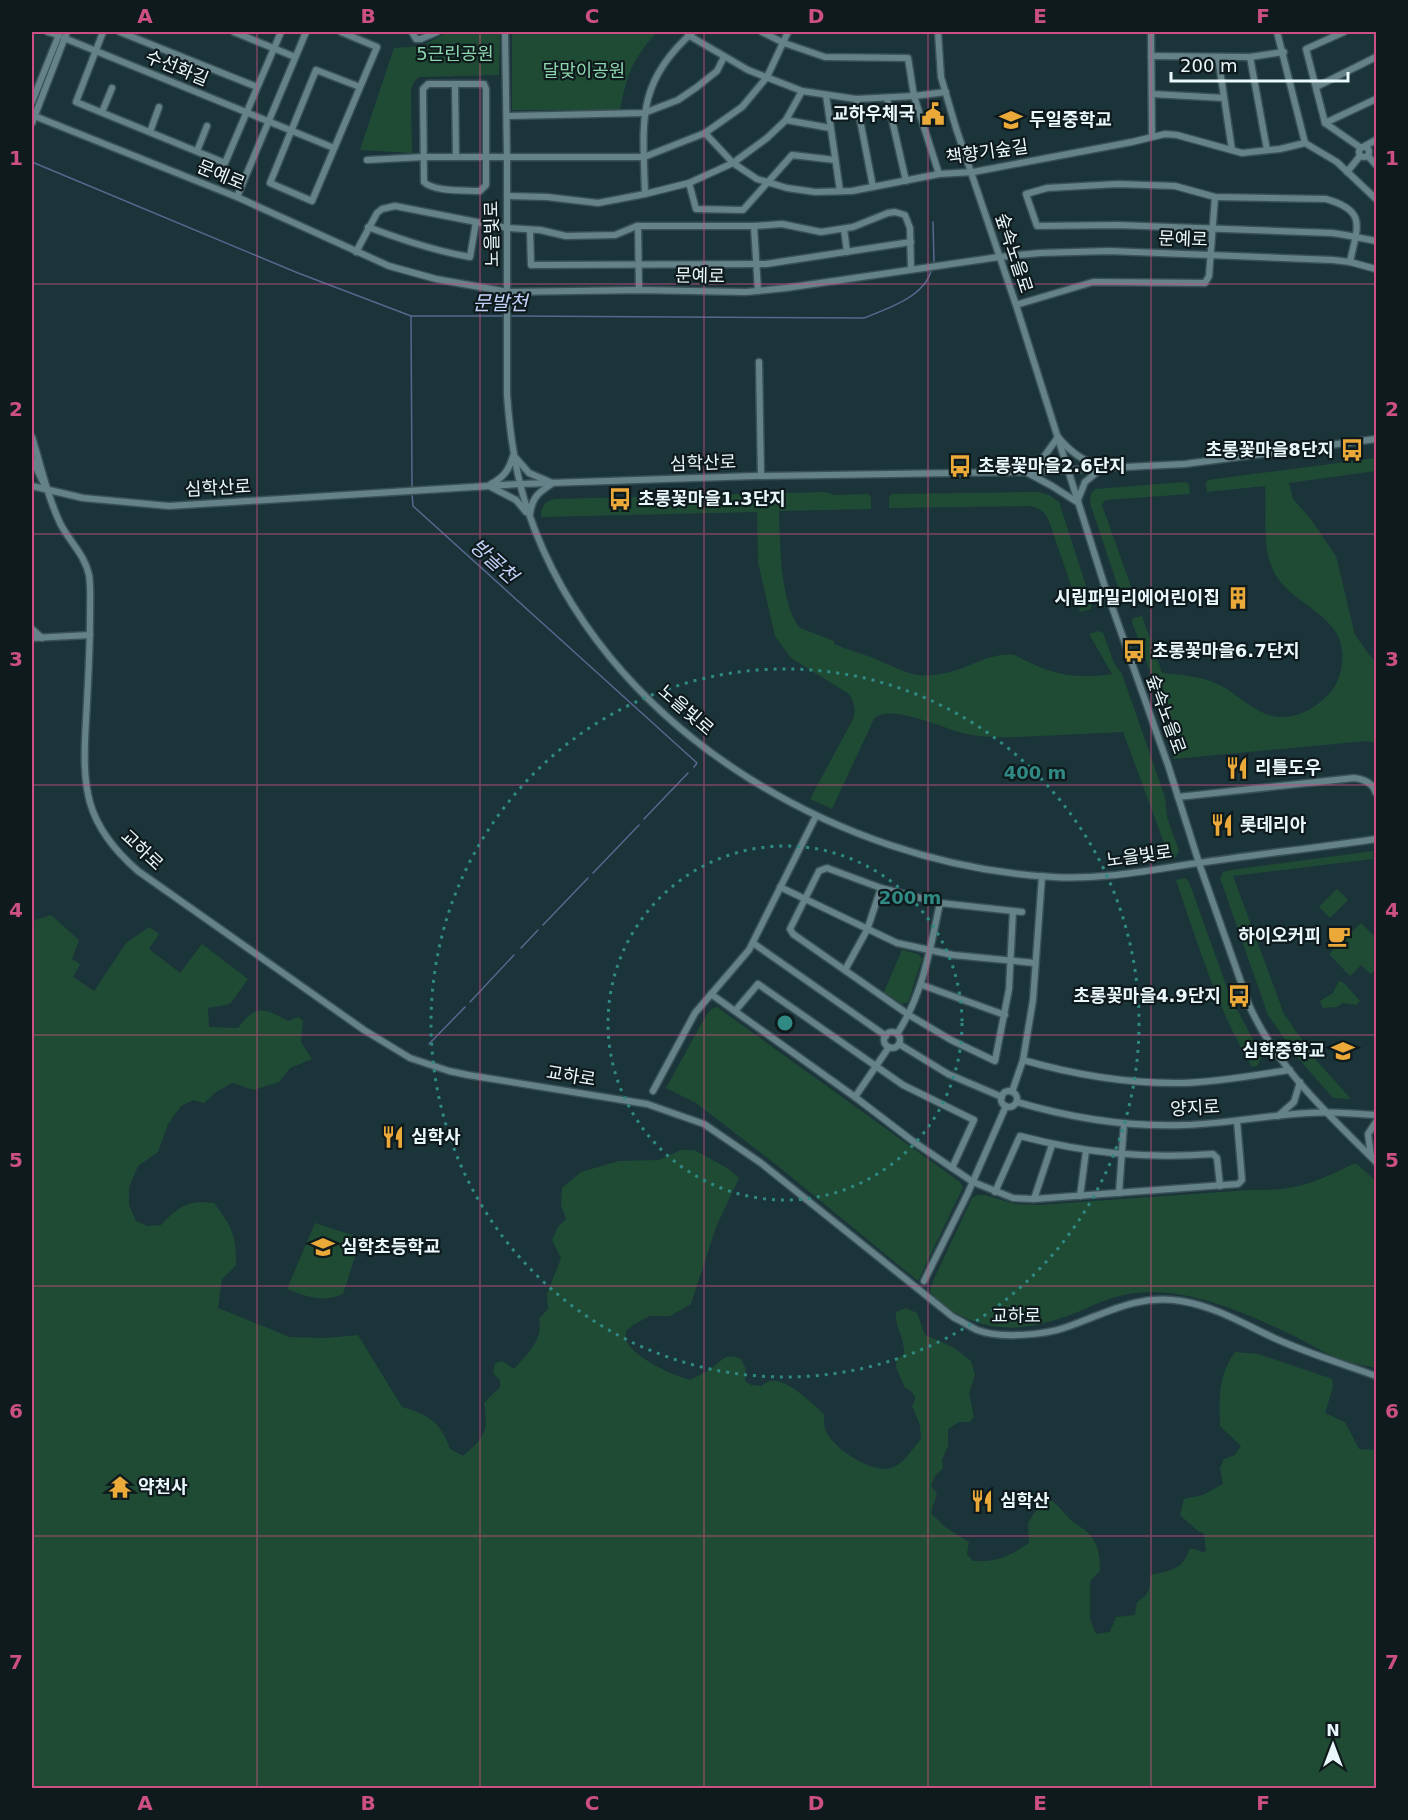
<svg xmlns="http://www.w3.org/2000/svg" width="1408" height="1820" font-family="'DejaVu Sans','Noto Sans KR',sans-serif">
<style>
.green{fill:#1f4b34}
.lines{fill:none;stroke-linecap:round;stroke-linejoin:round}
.stream{stroke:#58678e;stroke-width:1.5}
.minor-casing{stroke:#395156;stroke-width:9}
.minor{stroke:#658289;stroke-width:6}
.grid{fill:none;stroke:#cc5083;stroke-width:1.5;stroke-opacity:0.55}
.ring{fill:none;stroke:#308a83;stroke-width:3;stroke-dasharray:3 6}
.labels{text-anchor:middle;stroke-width:4.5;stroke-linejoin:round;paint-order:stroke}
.park-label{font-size:18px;fill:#8cd6ad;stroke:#0f1a1d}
.street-label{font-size:18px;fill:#e8f8fc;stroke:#0f1a1d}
.poi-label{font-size:18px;font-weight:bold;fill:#e8f8fc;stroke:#0f1a1d;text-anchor:start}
.water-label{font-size:20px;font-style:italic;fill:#c2d1f8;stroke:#0f1a1d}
.centre{fill:#308a83;stroke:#0f1a1d;stroke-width:3}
.ring-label{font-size:18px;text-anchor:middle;font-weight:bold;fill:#308a83;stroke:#0f1a1d;stroke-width:4.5;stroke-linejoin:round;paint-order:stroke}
.neatline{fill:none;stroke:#cc5083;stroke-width:2}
.grid-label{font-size:20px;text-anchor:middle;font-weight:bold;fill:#cc5083}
</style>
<rect width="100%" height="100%" fill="#1a343a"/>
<g class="green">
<path d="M448 32H500L499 75 419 77 414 82 411 90 412 153 360 150 394 48 422 46Z"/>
<path d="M512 32H657C632 59 627 75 620 110H512Z"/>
<path d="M1376 458V471L1289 483 1293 499 1310 518 1336 556 1355 635 1376 664V743L1367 741 1174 759 1158 704 1151 674 1132 622 1133 618 1142 616 1162 673C1182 675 1201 676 1220 685 1240 696 1256 715 1279 717 1299 718 1315 708 1328 695 1337 686 1341 675 1342 662 1348 615 1292 607 1274 572 1261 546 1267 513 1265 486L1207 492 1206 483 1208 480Z"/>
<path d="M1185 482 1189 484 1190 494 1105 500 1102 505 1135 598 1127 601 1122 599 1090 503 1091 494 1095 489Z"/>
<path d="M825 492 835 495 868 494 871 497V509L779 511C780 542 780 604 800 628L834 641V644C847 650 860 653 873 658 909 673 917 682 957 670 976 664 994 652 1015 655 1049 674 1073 680 1112 674L1089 634 1098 631 1103 633 1114 663 1122 674 1165 797 1167 817 1179 851 1175 858 1170 859 1123 732C1095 733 1068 735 1040 736 1015 737 991 739 966 734 946 730 889 702 874 719L832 809 810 799 853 719 855 711 853 701 849 694 791 658 775 636 758 562 757 512 541 517C541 507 545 501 555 499Z"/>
<path d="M1038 492 1049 495 1059 502 1092 604 1091 609 1080 612 1049 521C1045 512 1041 509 1031 506L889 508V497L892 494Z"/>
<path d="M1373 851V859L1233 876 1284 1014 1316 1060 1351 1099 1333 1098 1298 1058 1268 1015 1220 878 1223 872 1231 870Z"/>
<path d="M1185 878 1189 882 1230 996 1262 1057 1257 1066 1252 1067C1217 1009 1198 944 1176 880Z"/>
<path d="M1337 889 1348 900 1330 918 1319 907Z"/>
<path d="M51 915 79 940 72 959 80 964 73 977 94 991 126 943 149 927 159 934 149 949 180 973 202 944 248 979 230 1004 208 1008 209 1027 238 1028C256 1004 264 1008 288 1021L298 1017 303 1021 301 1042 312 1059 290 1068 279 1082 254 1090 232 1083 216 1092 204 1103 193 1100 181 1106 168 1124 158 1152 138 1166 129 1188V1205L136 1221 147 1226 161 1225C179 1206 188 1200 214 1203 231 1225 237 1236 236 1265L222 1279 218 1308 290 1337 327 1338 358 1335 402 1407C429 1415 441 1422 450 1449L463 1456C484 1438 489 1432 484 1403L500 1387V1380L493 1373 495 1363 502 1361 514 1369C526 1355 544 1339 539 1319L548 1309 547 1294 561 1258 552 1240 558 1227 566 1219 561 1205 562 1188 581 1172 619 1161 659 1160 681 1150H694L729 1169 739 1178 716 1227 691 1304 670 1316H650L633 1325 626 1331C626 1334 625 1337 626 1340 632 1357 674 1376 690 1380 697 1376 705 1373 712 1368 723 1360 725 1352 741 1359L746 1369 745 1381 751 1385 761 1386C764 1385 766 1382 770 1381 785 1377 814 1405 824 1414 824 1419 824 1425 825 1429 832 1448 870 1473 891 1468 903 1465 913 1448 921 1439L920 1425 912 1406C918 1398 914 1391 905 1388L896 1367 897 1359 904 1354C905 1337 894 1326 896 1312L906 1308 917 1313 925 1335 953 1347 971 1361 975 1375 969 1394 974 1417 970 1422H959L948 1429V1446L942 1460 943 1468 935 1476 931 1486 937 1493 931 1513 945 1527 969 1542 967 1554 973 1561C998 1562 1008 1557 1029 1543L1028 1523 1038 1507 1033 1498C1051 1492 1060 1510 1071 1520 1077 1525 1085 1529 1090 1535 1099 1545 1100 1558 1100 1571L1090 1581V1619L1096 1634 1110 1632 1116 1617 1135 1615 1137 1602C1150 1594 1150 1589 1150 1575 1169 1571 1184 1570 1189 1549H1195L1202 1552 1206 1551 1204 1534 1198 1531 1180 1515 1184 1499 1203 1495 1223 1484 1220 1468 1224 1459 1235 1455 1241 1446 1220 1426C1219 1399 1218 1375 1235 1352L1258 1354 1332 1379 1333 1387 1325 1413 1345 1422 1359 1449 1376 1450V1788H32V921Z"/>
<path d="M1361 923 1376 938V969L1371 974 1361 965 1350 976 1329 954Z"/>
<path d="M902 950 918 954 922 959 908 1002 902 1004 884 992Z"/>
<path d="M1339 981 1344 983 1360 1001 1356 1005 1343 1003 1337 1007 1323 1008 1320 1001 1333 993Z"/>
<path d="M717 1007 960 1182 963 1187 918 1281 778 1166 696 1103 666 1088 704 1019 711 1009Z"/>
<path d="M1353 1164H1357L1376 1181V1368C1364 1365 1349 1363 1337 1358 1320 1351 1305 1341 1288 1333 1242 1312 1188 1287 1136 1293 1116 1295 1098 1303 1080 1311 1041 1327 1000 1336 962 1316 951 1311 936 1301 930 1291L933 1281 972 1198 977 1195H985L1015 1204 1038 1205 1249 1190C1294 1191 1313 1184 1353 1164Z"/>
<path d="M315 1223 361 1238 343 1294C321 1303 309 1297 287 1289Z"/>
</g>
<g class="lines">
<g class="stream">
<path d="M32 162 298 273 411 316H505"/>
<path d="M933 222 934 263"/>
<path d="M411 316 412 488"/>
<path d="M510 316 864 318C887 309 924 297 931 271"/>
<path d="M412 493 413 506 697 763 694 767"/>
<path d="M644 819 688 773"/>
<path d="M593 873 639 825"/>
<path d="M543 925 588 878"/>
<path d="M521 948 538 930"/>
<path d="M470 1002 514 955"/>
<path d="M429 1044 465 1007"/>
</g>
<g class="minor-casing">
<g id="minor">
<path d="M48 32 58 35"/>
<path d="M103 32 76 102 225 163 281 32"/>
<path d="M120 32 257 87"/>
<path d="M234 32 295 57"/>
<path d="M341 32 377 47 312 201 270 183 316 70 360 87"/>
<path d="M412 32 416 39H421L437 32"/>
<path d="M505 32 507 157V395C510 435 515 474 528 511 600 725 835 865 1053 877 1102 880 1149 870 1198 863 1257 854 1317 848 1376 839"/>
<path d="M693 32C635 83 643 123 645 194L689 183 733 163 767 138 786 120 802 91"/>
<path d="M762 32 784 43 825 57 908 58 914 96 946 92"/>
<path d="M938 32 941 77 956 128 1016 305 1104 584 1168 765 1199 863 1249 1005C1277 1068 1329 1115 1376 1162"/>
<path d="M1151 32 1152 136"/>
<path d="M1277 32 1305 143"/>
<path d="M1344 32 1306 49 1325 123 1361 148"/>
<path d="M688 35 748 70 802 91 856 99 914 96 939 174"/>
<path d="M64 38 334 148"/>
<path d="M1151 56 1250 57 1284 52"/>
<path d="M1218 57 1232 150"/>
<path d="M1250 57 1267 150"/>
<path d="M428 84H484L486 89V185L480 191C465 190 434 192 424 182L423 89Z"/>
<path d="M455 84 456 157"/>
<path d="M1316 87 1376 57"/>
<path d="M1152 94 1224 98"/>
<path d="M826 95 840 191"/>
<path d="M887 98 906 181"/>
<path d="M856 99 873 187"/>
<path d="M32 102 60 32"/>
<path d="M102 112 112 88"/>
<path d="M32 115 237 197 389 266 436 279 508 292 639 290 746 292 786 288 999 257 1040 253 1109 251 1333 260 1350 262 1376 269"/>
<path d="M507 116 644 113 678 100 697 87 717 71 724 57"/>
<path d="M786 120 830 128"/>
<path d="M32 123 67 32"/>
<path d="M1325 123 1376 99"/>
<path d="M150 132 159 107"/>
<path d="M705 133 733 163 757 179 787 188 815 192 852 191 939 174 973 172 1132 142 1165 134 1177 135 1242 153 1280 149 1305 143 1337 162 1376 199"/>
<circle cx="1364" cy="152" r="5"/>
<path d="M1363 147 1376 140"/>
<path d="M197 151 207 126"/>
<path d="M1368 156 1376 165"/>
<path d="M367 160 424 157H644L705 133 742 107 767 77 788 32"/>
<path d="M1347 172 1360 156"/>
<path d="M689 183 696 209 743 210 792 155 835 160"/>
<path d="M507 196 547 197 598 203 645 194"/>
<path d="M237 197 306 32"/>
<path d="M638 226 639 290"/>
<path d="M754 226 758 291"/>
<path d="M368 227C402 240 435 251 470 257L476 222"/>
<path d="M844 229 847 252"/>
<path d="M530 230 531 265 766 264 911 242"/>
<path d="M356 252 377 213 382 209 395 206 507 228 540 230 566 236 615 235 637 226H755L782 224 821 232 853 227 888 213 895 212 905 215 910 228 911 269"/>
<path d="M1350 262C1357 227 1368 211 1326 199L1215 197 1175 186 1118 184 1047 188 1026 194 1037 226 1117 225 1332 233C1347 235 1361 238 1376 241"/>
<path d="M1016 305 1093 282 1205 283 1209 276 1215 197"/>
<path d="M759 362 761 476"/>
<path d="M32 437C41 466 47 496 60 523 69 541 85 555 89 575 91 588 90 602 90 616 90 651 88 685 86 720 82 788 84 824 138 871L364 1030 410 1058 449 1071 468 1075 647 1104 704 1124 761 1163 953 1317C961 1321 969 1326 977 1330 1000 1339 1045 1335 1067 1327 1107 1313 1137 1294 1181 1301 1214 1306 1244 1324 1274 1338 1307 1353 1343 1364 1376 1376"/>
<path d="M1058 437C1071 453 1083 460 1102 468L1085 482 1077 502 1052 486 1026 472 1043 458Z"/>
<path d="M515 457 529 473 550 482"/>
<path d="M32 459 45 486"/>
<path d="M491 484C504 477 509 470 513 456"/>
<path d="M32 486 83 498 169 506 520 484 754 476 1026 472 1185 464 1376 439"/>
<path d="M491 487 516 500 526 512"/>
<path d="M530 514C532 497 539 492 553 483"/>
<path d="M32 629 42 638"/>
<path d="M32 638 90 635"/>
<path d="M1178 797 1354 778C1363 779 1373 783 1376 793"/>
<path d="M780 887 897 943 953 955 1035 963"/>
<path d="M1013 911 1009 989 995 1061 951 1040 909 1015 793 934 790 929 819 871 827 868 881 888 940 903 1022 912"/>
<path d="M753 943 886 1036"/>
<path d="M845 970 867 930 881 888"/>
<path d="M922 985 1005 1015"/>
<path d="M711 994 855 1097 914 1142 973 1182 1013 1198 1034 1199 1238 1184 1242 1180 1237 1121"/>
<path d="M735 1011 758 984 903 1085 974 1120 952 1168"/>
<circle cx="892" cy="1040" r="8"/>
<path d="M897 1034C923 994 930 949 940 903"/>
<path d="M899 1044 948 1074 1002 1097"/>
<path d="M1023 1060C1075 1075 1129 1084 1184 1083 1219 1082 1255 1075 1290 1070"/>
<path d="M653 1091 695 1013 749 950 816 816"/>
<circle cx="1009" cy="1099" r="8"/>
<path d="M1012 1092 1023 1060 1033 1000 1042 876"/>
<path d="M855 1097 889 1047"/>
<path d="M1017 1102C1071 1118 1127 1127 1184 1125 1226 1124 1266 1115 1308 1113 1330 1111 1354 1114 1376 1115"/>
<path d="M1278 1116 1294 1102 1300 1082"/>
<path d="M1371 1156 1368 1134 1376 1122"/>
<path d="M995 1192 1020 1136C1085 1153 1145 1159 1213 1154L1217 1158 1220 1186"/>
<path d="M1119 1193 1124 1123"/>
<path d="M1080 1196 1086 1151"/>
<path d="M1034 1199 1052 1145"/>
<path d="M924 1281 967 1195 1006 1106"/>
</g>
</g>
<use href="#minor" class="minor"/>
</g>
<path class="grid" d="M257 32V1788M480 32V1788M704 32V1788M928 32V1788M1151 32V1788M32 284H1376M32 534H1376M32 785H1376M32 1035H1376M32 1286H1376M32 1536H1376"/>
<g class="ring">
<circle cx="785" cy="1023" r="177"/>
<circle cx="785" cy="1023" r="354"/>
</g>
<defs>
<g id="civic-bare" transform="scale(1.8)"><path d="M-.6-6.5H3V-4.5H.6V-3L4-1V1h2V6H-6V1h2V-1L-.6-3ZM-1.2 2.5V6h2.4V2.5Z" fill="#eba939" stroke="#0f1a1d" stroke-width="2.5" paint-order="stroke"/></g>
<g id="school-bare" transform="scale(1.8)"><path d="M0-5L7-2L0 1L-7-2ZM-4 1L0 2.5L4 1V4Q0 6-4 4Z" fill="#eba939" stroke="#0f1a1d" stroke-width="2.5" paint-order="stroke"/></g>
<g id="bus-bare" transform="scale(1.8)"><path d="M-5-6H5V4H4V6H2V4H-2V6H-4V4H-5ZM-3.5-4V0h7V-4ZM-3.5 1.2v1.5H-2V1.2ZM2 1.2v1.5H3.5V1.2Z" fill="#eba939" stroke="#0f1a1d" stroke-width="2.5" paint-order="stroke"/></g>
<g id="building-bare" transform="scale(1.8)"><path d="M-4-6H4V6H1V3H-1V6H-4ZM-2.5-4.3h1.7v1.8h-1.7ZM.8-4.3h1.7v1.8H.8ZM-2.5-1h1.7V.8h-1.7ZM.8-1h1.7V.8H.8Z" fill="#eba939" stroke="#0f1a1d" stroke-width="2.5" paint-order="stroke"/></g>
<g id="restaurant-bare" transform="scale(1.8)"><path d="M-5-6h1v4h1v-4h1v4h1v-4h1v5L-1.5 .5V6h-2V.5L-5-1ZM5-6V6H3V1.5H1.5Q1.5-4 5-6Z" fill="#eba939" stroke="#0f1a1d" stroke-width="2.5" paint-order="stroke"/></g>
<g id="cafe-bare" transform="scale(1.8)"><path d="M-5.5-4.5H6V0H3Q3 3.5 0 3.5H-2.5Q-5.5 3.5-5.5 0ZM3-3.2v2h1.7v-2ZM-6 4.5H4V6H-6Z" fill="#eba939" stroke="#0f1a1d" stroke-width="2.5" paint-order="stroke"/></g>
<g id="temple-bare" transform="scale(1.8)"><path d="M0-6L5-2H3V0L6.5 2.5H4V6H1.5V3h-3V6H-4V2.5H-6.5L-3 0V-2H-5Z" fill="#eba939" stroke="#0f1a1d" stroke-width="2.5" paint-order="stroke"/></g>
</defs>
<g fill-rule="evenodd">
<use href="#civic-bare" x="933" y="114"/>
<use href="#school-bare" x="1011" y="120"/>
<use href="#bus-bare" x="1352" y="450"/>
<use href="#bus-bare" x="960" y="466"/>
<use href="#bus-bare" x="620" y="499"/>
<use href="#building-bare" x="1238" y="598"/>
<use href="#bus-bare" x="1134" y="651"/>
<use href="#restaurant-bare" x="1237" y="768"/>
<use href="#restaurant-bare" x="1222" y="825"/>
<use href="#cafe-bare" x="1339" y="936"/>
<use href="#bus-bare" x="1239" y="996"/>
<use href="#school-bare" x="1343" y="1051"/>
<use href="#restaurant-bare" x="393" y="1137"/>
<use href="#school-bare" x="323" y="1247"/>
<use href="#temple-bare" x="120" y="1487"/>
<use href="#restaurant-bare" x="982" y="1501"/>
</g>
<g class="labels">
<g class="park-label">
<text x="455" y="60">5근린공원</text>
<text x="584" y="77">달맞이공원</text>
</g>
<g class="street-label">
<text transform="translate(177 68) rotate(22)" y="6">수선화길</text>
<text transform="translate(987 152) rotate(-8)" y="6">책향기숲길</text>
<text transform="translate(221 175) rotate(22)" y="6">문예로</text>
<text transform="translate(492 234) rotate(-91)" y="6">노을빛로</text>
<text transform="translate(1183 239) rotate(2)" y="6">문예로</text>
<text transform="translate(1014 253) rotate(72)" y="6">숲속노을로</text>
<text transform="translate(700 276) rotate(1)" y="6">문예로</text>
<text transform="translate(703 463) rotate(-2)" y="6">심학산로</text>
<text transform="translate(218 488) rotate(-3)" y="6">심학산로</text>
<text transform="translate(686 710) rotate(41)" y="6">노을빛로</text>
<text transform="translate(1166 714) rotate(70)" y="6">숲속노을로</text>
<text transform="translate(142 850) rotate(43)" y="6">교하로</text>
<text transform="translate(1139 856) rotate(-8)" y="6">노을빛로</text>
<text transform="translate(571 1076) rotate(9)" y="6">교하로</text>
<text transform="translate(1195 1108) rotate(-3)" y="6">양지로</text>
<text x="1016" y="1322">교하로</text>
</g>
<g class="poi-label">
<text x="915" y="120" text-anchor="end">교하우체국</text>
<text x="1029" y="126">두일중학교</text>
<text x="1334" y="456" text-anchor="end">초롱꽃마을8단지</text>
<text x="978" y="472">초롱꽃마을2.6단지</text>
<text x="638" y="505">초롱꽃마을1.3단지</text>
<text x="1220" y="604" text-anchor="end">시립파밀리에어린이집</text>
<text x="1152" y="657">초롱꽃마을6.7단지</text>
<text x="1255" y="774">리틀도우</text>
<text x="1240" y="831">롯데리아</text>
<text x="1321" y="942" text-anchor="end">하이오커피</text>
<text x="1221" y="1002" text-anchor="end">초롱꽃마을4.9단지</text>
<text x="1325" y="1057" text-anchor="end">심학중학교</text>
<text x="411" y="1143">심학사</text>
<text x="341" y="1253">심학초등학교</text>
<text x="138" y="1493">약천사</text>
<text x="1000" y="1507">심학산</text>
</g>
<g class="water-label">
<text x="500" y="310">문발천</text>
<text transform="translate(494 561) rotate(42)" y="7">방골천</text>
</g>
</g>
<circle cx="785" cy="1023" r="9" class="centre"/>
<g class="ring-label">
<text x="1035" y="779">400 m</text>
<text x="910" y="904">200 m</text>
</g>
<rect width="1408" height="1820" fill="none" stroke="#0f1a1d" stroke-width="66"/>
<g transform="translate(1333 1745)" stroke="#0f1a1d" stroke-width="4.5" paint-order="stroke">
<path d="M0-4.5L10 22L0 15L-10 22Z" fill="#e8f8fc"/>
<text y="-9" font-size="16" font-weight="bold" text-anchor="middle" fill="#e8f8fc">N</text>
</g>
<path d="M1171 72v9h177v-9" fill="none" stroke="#e8f8fc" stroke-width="3"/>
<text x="1180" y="72" font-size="18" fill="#e8f8fc" stroke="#0f1a1d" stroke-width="4.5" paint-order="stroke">200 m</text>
<rect x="33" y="33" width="1342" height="1754" class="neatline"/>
<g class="grid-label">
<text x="145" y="23">A</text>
<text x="368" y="23">B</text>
<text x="592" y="23">C</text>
<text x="816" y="23">D</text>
<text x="1040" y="23">E</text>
<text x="1263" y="23">F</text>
<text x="16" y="165">1</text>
<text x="1392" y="165">1</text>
<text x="16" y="416">2</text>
<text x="1392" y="416">2</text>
<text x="16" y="666">3</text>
<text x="1392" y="666">3</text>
<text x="16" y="917">4</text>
<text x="1392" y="917">4</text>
<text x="16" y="1167">5</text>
<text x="1392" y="1167">5</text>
<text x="16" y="1418">6</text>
<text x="1392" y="1418">6</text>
<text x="16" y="1669">7</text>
<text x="1392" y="1669">7</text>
<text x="145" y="1810">A</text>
<text x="368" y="1810">B</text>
<text x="592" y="1810">C</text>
<text x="816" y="1810">D</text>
<text x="1040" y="1810">E</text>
<text x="1263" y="1810">F</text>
</g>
</svg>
